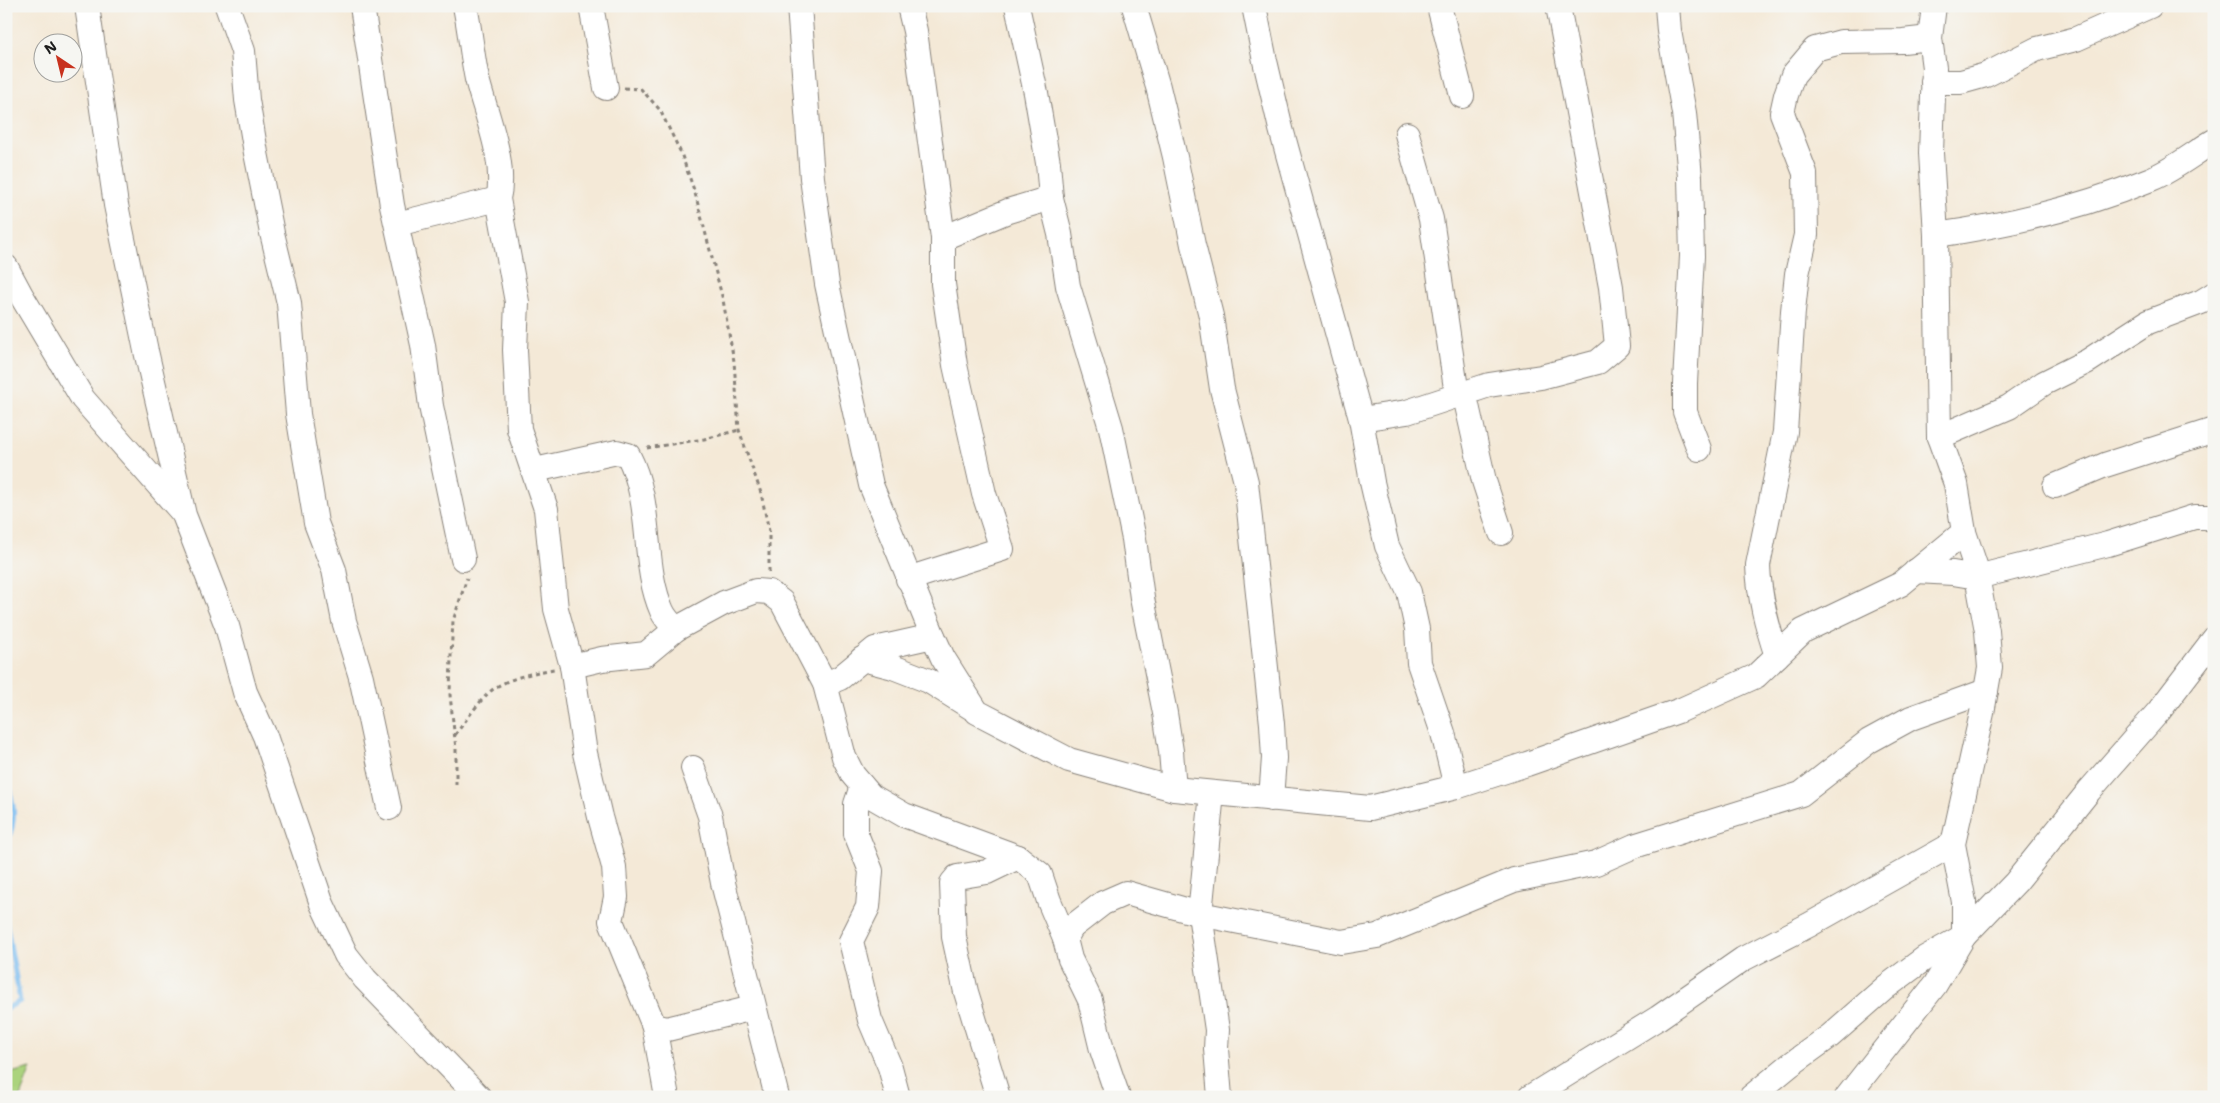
<svg xmlns="http://www.w3.org/2000/svg" width="2220" height="1103" font-family="'Shantell Sans',sans-serif">
<style>
.green{fill:#abd37d;stroke:#64784c}
.lines{fill:none;stroke-linecap:round;stroke-linejoin:round}
.stream{stroke:#7cbdf1;stroke-width:5}
.minor-casing{stroke:#88827a;stroke-width:26}
.path{stroke:#88827a;stroke-width:3;stroke-dasharray:4 4;stroke-linecap:butt}
.minor{stroke:#fff;stroke-width:24}
</style>
<rect width="100%" height="100%" fill="#f6f6f2"/>
<filter id="ink" filterUnits="userSpaceOnUse"><feTurbulence type="fractalNoise" baseFrequency=".02" numOctaves="2"/><feDisplacementMap in="SourceGraphic" scale="10" xChannelSelector="R" yChannelSelector="G"/><feConvolveMatrix kernelMatrix="1 2 1 2 8 2 1 2 1" color-interpolation-filters="sRGB"/></filter>
<filter id="wash" filterUnits="userSpaceOnUse"><feTurbulence type="fractalNoise" baseFrequency=".0096" numOctaves="4" result="noise"/><feDisplacementMap in="SourceGraphic" scale="20" xChannelSelector="R" yChannelSelector="G"/><feGaussianBlur stdDeviation="1.12" result="paint"/><feColorMatrix in="noise" values="0 0 0 0 0 0 0 0 0 0 0 0 0 0 0 0 0 1.4 0 .05"/><feComposite in="paint" operator="in"/></filter>
<g filter="url(#wash)">
<rect width="100%" height="100%" fill="#f4e9d7"/>
<path class="green" d="M31 1068 20 1097H6V1074Z"/>
<g class="lines">
<g class="stream">
<path d="M6 780C15 804 17 821 6 844"/>
<path d="M6 921 20 1001 6 1009"/>
</g>
</g>
</g>
<g filter="url(#ink)">
<g class="lines">
<g class="minor-casing">
<g id="minor">
<path d="M87 6 116 205 146 351 184 515 227 626 245 692 265 736 322 904 346 955 365 979 479 1097"/>
<path d="M227 6 243 51 247 100 256 153 272 233 289 303 298 414 316 523 334 570 344 621 361 677 389 808"/>
<path d="M362 6 392 205 423 345 431 406 463 559"/>
<path d="M465 6C470 30 472 55 477 79 486 115 507 163 498 199L517 302 515 350 519 429 546 509 556 609 572 666 585 753 600 817 614 867 616 897 611 921 654 1026 667 1097"/>
<path d="M591 6 606 88"/>
<path d="M799 6 812 178 827 284 847 376 871 485 933 636"/>
<path d="M1017 6 1036 93 1048 163 1051 198 1060 234 1068 286 1111 428 1123 486 1134 539 1142 598 1165 713 1171 751 1174 789"/>
<path d="M1134 6 1158 87 1175 157 1193 245 1211 316 1222 389 1246 482 1272 724 1274 758 1271 799"/>
<path d="M1254 6 1265 61 1281 129 1361 419 1372 482 1387 546 1409 592 1417 629 1419 663 1443 733 1456 787"/>
<path d="M1439 6 1462 96"/>
<path d="M1667 6 1669 31 1684 113 1690 177 1692 256 1685 383V412L1699 449"/>
<path d="M1933 82H1961L1986 75 2037 49 2076 39 2150 6"/>
<path d="M1407 134 1431 219 1457 395"/>
<path d="M397 224 498 199"/>
<path d="M1936 235C2009 225 2083 207 2151 179 2173 170 2194 153 2214 141"/>
<path d="M943 238 1008 211 1051 198"/>
<path d="M6 267 21 295 83 399 182 512"/>
<path d="M1464 392 1484 481 1501 533"/>
<path d="M1361 419 1407 412 1489 385 1541 377 1598 362 1617 346 1611 287 1558 6"/>
<path d="M1939 437 2009 407 2044 383 2088 361 2148 322 2201 302 2214 294"/>
<path d="M535 470 617 452 628 455C654 505 641 564 662 611 665 618 671 624 676 629"/>
<path d="M2055 486 2105 465 2214 430"/>
<path d="M1916 571 1953 573 1977 577 2108 544 2194 517H2208L2214 521"/>
<path d="M908 579 1002 549 984 494 955 365 943 284V238L915 31 909 6"/>
<path d="M1777 656C1767 626 1759 597 1758 565L1785 432 1793 311 1797 274 1806 235 1805 173 1782 113 1786 95 1793 75 1815 49 1841 42 1903 41 1930 38"/>
<path d="M862 659 893 667 929 681 972 708"/>
<path d="M572 666 602 659 646 654 676 629 724 603 756 591 769 592 782 602 825 684 844 757 853 775 871 796 904 815 1018 857 1040 874 1049 901 1065 939 1070 959 1090 1000 1102 1050 1118 1097"/>
<path d="M825 684 840 678 875 649 933 636 943 658 977 712 1069 760 1174 789 1370 808 1456 787 1527 764 1681 710 1756 676 1803 631 1901 584 1964 532"/>
<path d="M693 768 710 816 723 883 777 1097"/>
<path d="M862 786 856 804V834L871 871 868 907 851 941 870 1020 890 1067 898 1097"/>
<path d="M1212 793 1200 914 1217 1030 1216 1049 1220 1097"/>
<path d="M1065 939 1072 927 1103 903 1126 893 1200 914 1341 942 1377 936 1514 880 1596 863 1634 846 1801 794 1869 741 1911 718 1986 691"/>
<path d="M654 1026 667 1029 753 1008"/>
<path d="M998 1097 966 992 954 937 952 883 957 877 987 872 1018 857"/>
<path d="M1530 1097 1658 1018 1743 959 1809 925 1953 844"/>
<path d="M1751 1097 1790 1065 1830 1036 1886 987 1925 958 1964 936V902L1953 844 1982 713 1990 668 1987 631 1975 565 1964 532 1956 484 1939 437 1936 235 1931 153 1934 68 1930 38 1934 6"/>
<path d="M1847 1097 1935 985 1964 936 2016 882 2089 791 2159 711 2214 639"/>
</g>
</g>
<g class="path">
<path d="M624 88 641 89 660 110 681 153 695 193 723 300 734 361 739 430 761 493 769 531V572"/>
<path d="M647 448 704 439 739 430"/>
<path d="M455 735C465 722 484 693 498 686 514 677 536 672 554 669"/>
<path d="M456 785V749L450 695 451 655 453 621 467 578"/>
</g>
<use href="#minor" class="minor"/>
</g>
</g>
<rect width="2220" height="1103" fill="none" stroke="#f6f6f2" stroke-width="25"/>
<g transform="translate(58 58) rotate(325)"><circle r="24" fill="#f6f6f2" stroke="#9f9f9c"/>
<path d="M0-4L9 19L0 12L-9 19Z" fill="#c8321e"/>
<text y="-8" font-size="14" font-weight="bold" text-anchor="middle" fill="#1c1c1c">N</text>
</g>
</svg>
